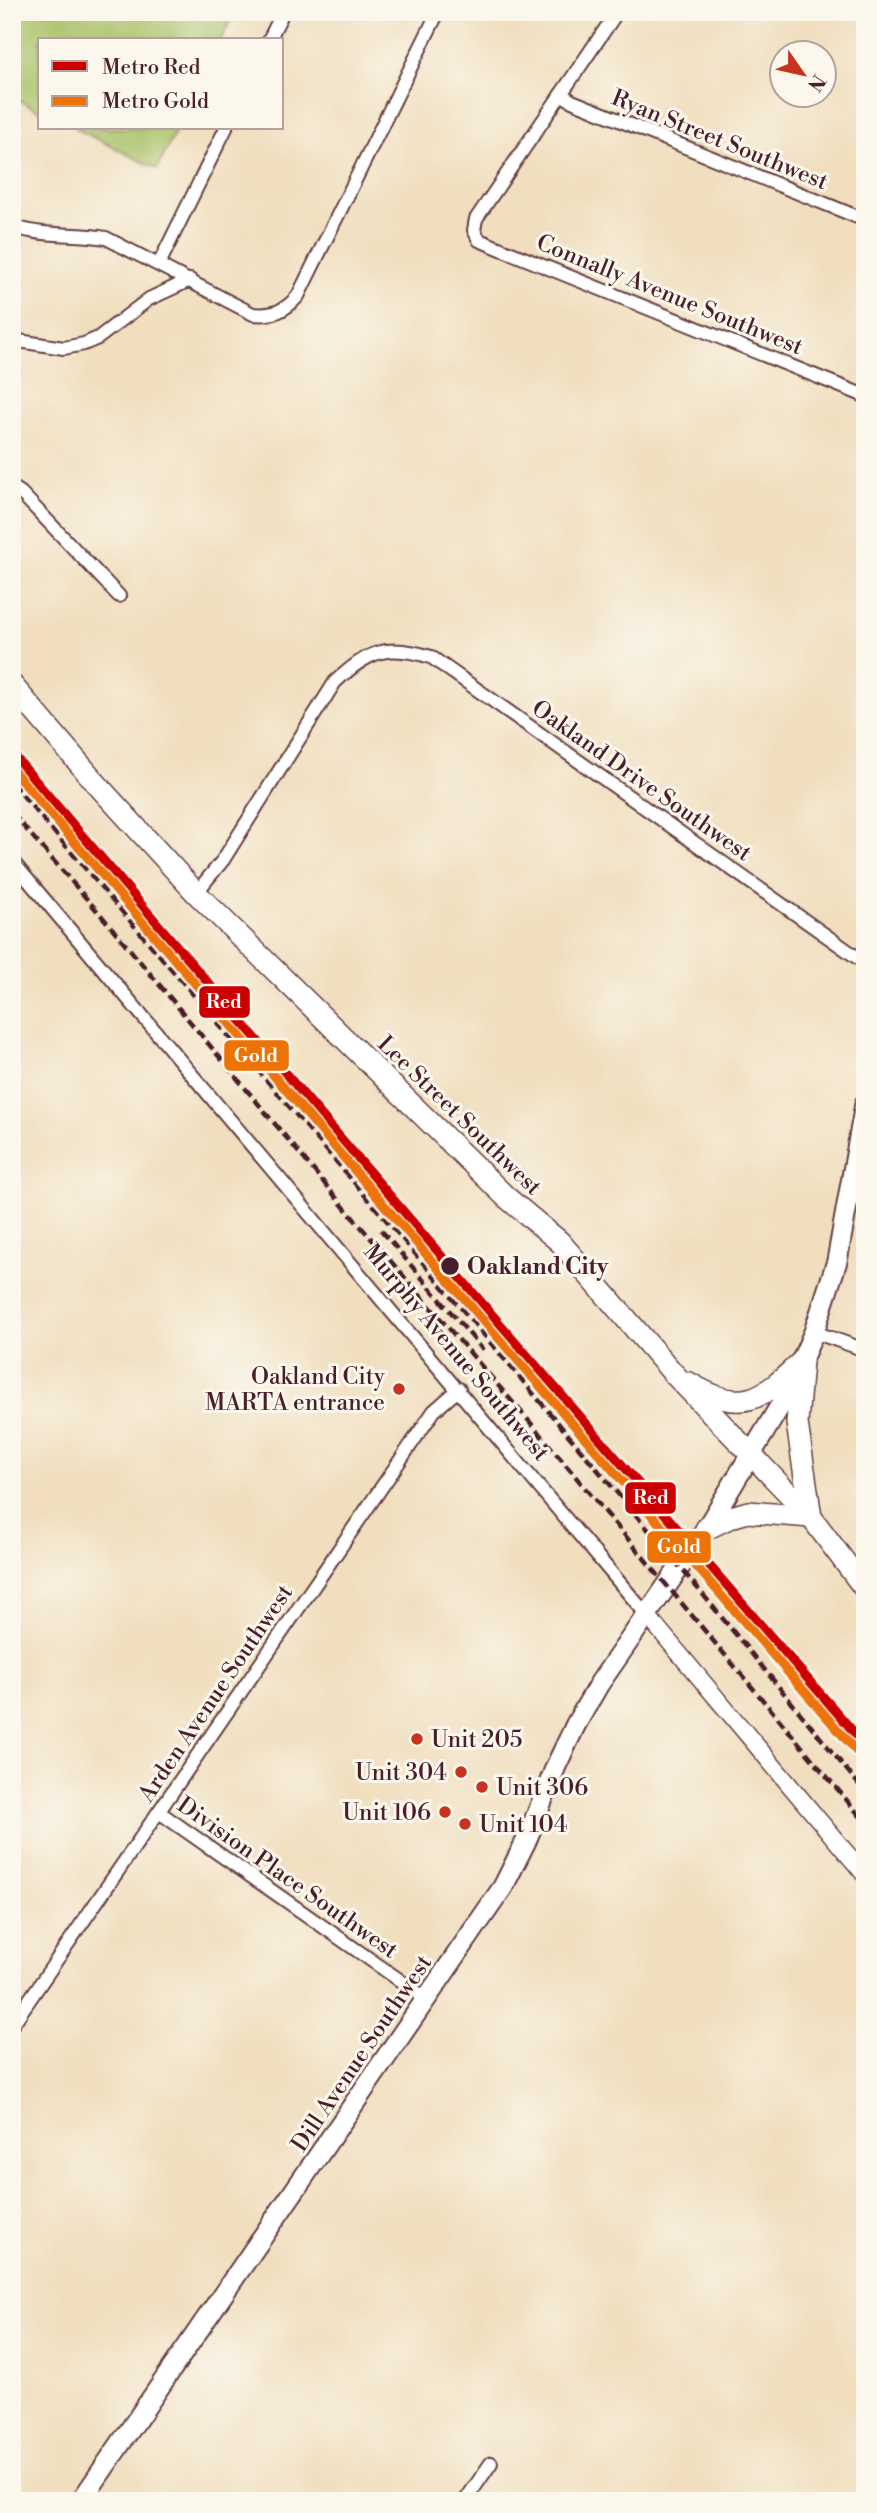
<svg xmlns="http://www.w3.org/2000/svg" width="877" height="2513" font-family="'Libre Bodoni',serif">
<style>
.green{fill:#a8c167;stroke:#797049;stroke-width:2}
.lines{fill:none;stroke-linecap:round;stroke-linejoin:round}
.minor-casing{stroke:#633c41;stroke-width:16}
.tertiary-casing{stroke:#633c41;stroke-width:19}
.secondary-casing{stroke:#633c41;stroke-width:23}
.primary-casing{stroke:#633c41;stroke-width:24}
.minor{stroke:#fff;stroke-width:12}
.tertiary{stroke:#fff;stroke-width:16}
.secondary{stroke:#fff;stroke-width:19}
.primary{stroke:#fff;stroke-width:21}
.rail{stroke:#4a1f2b;stroke-width:4.5;stroke-dasharray:10 5;stroke-linecap:butt}
.metro-1-casing{stroke:#fbf7ec;stroke-width:14}
.metro-2-casing{stroke:#fbf7ec;stroke-width:14}
.metro-1{stroke:#c00;stroke-width:9}
.metro-2{stroke:#ed7307;stroke-width:9}
.stop-dot{fill:#4a1f2b;stroke:#fbf7ec;stroke-width:2.5}
.poi-dot{fill:#c8321e;stroke:#fbf7ec;stroke-width:2.5}
.labels{text-anchor:middle;stroke-width:6;stroke-linejoin:round;paint-order:stroke}
.street-label{font-size:23px;fill:#4a1f2b;stroke:#fbf7ec}
.stop-label{font-size:23px;font-weight:bold;fill:#4a1f2b;stroke:#fbf7ec;text-anchor:start}
.poi-label{font-size:23px;fill:#4a1f2b;stroke:#fbf7ec;text-anchor:end}
.line-badge{stroke:#fbf7ec;stroke-width:2.5}
.badge-label{font-size:19px;text-anchor:middle;font-weight:bold;fill:#fff}
</style>
<rect width="100%" height="100%" fill="#fbf7ec"/>
<filter id="ink" filterUnits="userSpaceOnUse"><feTurbulence type="fractalNoise" baseFrequency=".0143" numOctaves="2"/><feDisplacementMap in="SourceGraphic" scale="14" xChannelSelector="R" yChannelSelector="G"/><feConvolveMatrix kernelMatrix="1 2 1 2 8 2 1 2 1" color-interpolation-filters="sRGB"/></filter>
<filter id="wash" filterUnits="userSpaceOnUse"><feTurbulence type="fractalNoise" baseFrequency=".00686" numOctaves="4" result="noise"/><feDisplacementMap in="SourceGraphic" scale="28" xChannelSelector="R" yChannelSelector="G"/><feGaussianBlur stdDeviation="1.57" result="paint"/><feColorMatrix in="noise" values="0 0 0 0 0 0 0 0 0 0 0 0 0 0 0 0 0 1.4 0 .05"/><feComposite in="paint" operator="in"/></filter>
<g filter="url(#wash)">
<rect width="100%" height="100%" fill="#f0debe"/>
<g class="green">
<path d="M12 12H234L221 40H40V111L12 97Z"/>
<path d="M75 128H177L157 169Z"/>
</g>
</g>
<g filter="url(#ink)">
<g class="lines">
<g class="minor-casing">
<g id="minor">
<path d="M617 12 476 219 474 230 479 240 865 396"/>
<path d="M269 40 283 12"/>
<path d="M561 94 572 101 865 220"/>
<path d="M12 226C45 238 74 232 106 238L253 314C273 316 285 311 298 296L438 12"/>
<path d="M159 264 226 128"/>
<path d="M12 340 64 348 84 344 98 338 149 299 190 280"/>
<path d="M12 487 21 493 119 596"/>
<path d="M12 861 646 1614"/>
<path d="M196 893 223 860 335 682C369 651 386 643 431 657L865 963"/>
<path d="M814 1332 865 1350"/>
<path d="M159 1812 428 2000"/>
<path d="M12 2025 434 1411 459 1389"/>
<path d="M465 2501 491 2463"/>
</g>
</g>
<g class="tertiary-casing">
<path id="tertiary" d="M646 1614 865 1875"/>
</g>
<g class="secondary-casing">
<path id="secondary" d="M81 2501 503 1887 527 1839 556 1766 576 1724 599 1684 706 1529 786 1396 814 1332 837 1261 865 1104"/>
</g>
<g class="primary-casing">
<g id="primary">
<path d="M12 685 102 790 196 893 506 1197 560 1242 673 1373 811 1517 865 1589"/>
<path d="M802 1361 797 1423 811 1517"/>
<path d="M689 1383C743 1415 761 1400 802 1361"/>
<path d="M706 1529 731 1517 748 1512 811 1517"/>
</g>
</g>
<use href="#minor" class="minor"/>
<use href="#tertiary" class="tertiary"/>
<use href="#secondary" class="secondary"/>
<use href="#primary" class="primary"/>
<g class="rail">
<path d="M12 783 429 1270 705 1597 865 1792"/>
<path d="M12 813 113 929 349 1213 529 1421 865 1822"/>
<path d="M381 1230 483 1350"/>
</g>
<g class="metro-1-casing">
<path id="metro-1" d="M12 753 451 1267 865 1745"/>
</g>
<g class="metro-2-casing">
<path id="metro-2" d="M12 769 443 1274 857 1752"/>
</g>
<use href="#metro-1" class="metro-1"/>
<use href="#metro-2" class="metro-2"/>
</g>
</g>
<circle class="stop-dot" cx="450" cy="1266" r="10"/>
<g class="poi-dot">
<circle cx="399" cy="1389" r="7"/>
<circle cx="417" cy="1739" r="7"/>
<circle cx="461" cy="1772" r="7"/>
<circle cx="482" cy="1787" r="7"/>
<circle cx="445" cy="1812" r="7"/>
<circle cx="465" cy="1824" r="7"/>
</g>
<g class="labels">
<g class="street-label">
<text transform="translate(720 139) rotate(22)" y="8">Ryan Street Southwest</text>
<text transform="translate(670 294) rotate(22)" y="8">Connally Avenue Southwest</text>
<text transform="translate(642 780) rotate(35)" y="8">Oakland Drive Southwest</text>
<text transform="translate(460 1115) rotate(44)" y="8">Lee Street Southwest</text>
<text transform="translate(457 1352) rotate(50)" y="8">Murphy Avenue Southwest</text>
<text transform="translate(215 1693) rotate(-56)" y="8">Arden Avenue Southwest</text>
<text transform="translate(288 1877) rotate(35)" y="8">Division Place Southwest</text>
<text transform="translate(361 2053) rotate(-56)" y="8">Dill Avenue Southwest</text>
</g>
<g class="stop-label">
<text x="467" y="1274">Oakland City</text>
</g>
<g class="poi-label">
<text x="385" y="1384">Oakland City<tspan x="385" dy="26">MARTA entrance</tspan></text>
<text x="431" y="1747" text-anchor="start">Unit 205</text>
<text x="447" y="1780">Unit 304</text>
<text x="496" y="1795" text-anchor="start">Unit 306</text>
<text x="431" y="1820">Unit 106</text>
<text x="479" y="1832" text-anchor="start">Unit 104</text>
</g>
</g>
<g class="line-badge">
<rect x="198" y="985" width="53" height="34" rx="7" fill="#c00"/>
<rect x="223" y="1039" width="67" height="33" rx="7" fill="#ed7307"/>
<rect x="624" y="1481" width="53" height="34" rx="7" fill="#c00"/>
<rect x="646" y="1530" width="66" height="34" rx="7" fill="#ed7307"/>
</g>
<g class="badge-label">
<text x="224" y="1008">Red</text>
<text x="256" y="1062">Gold</text>
<text x="651" y="1504">Red</text>
<text x="679" y="1553">Gold</text>
</g>
<rect width="877" height="2513" fill="none" stroke="#fbf7ec" stroke-width="42"/>
<rect x="38" y="38" width="245" height="91" fill="#fbf7ec" stroke="#b4a19f" stroke-width="2"/>
<rect x="52" y="61" width="35" height="10" fill="#cc0000" stroke="#b4a19f" stroke-width="2"/>
<text x="102" y="74" font-size="21" fill="#4a1f2b">Metro Red</text>
<rect x="52" y="96" width="35" height="10" fill="#ed7307" stroke="#b4a19f" stroke-width="2"/>
<text x="102" y="108" font-size="21" fill="#4a1f2b">Metro Gold</text>
<g transform="translate(803 74) rotate(124)"><circle r="33" fill="#fbf7ec" stroke="#b4a19f" stroke-width="2"/>
<path d="M0-5L12 26L0 18L-12 26Z" fill="#c8321e"/>
<text y="-10" font-size="19" font-weight="bold" text-anchor="middle" fill="#4a1f2b">N</text>
</g>
</svg>
